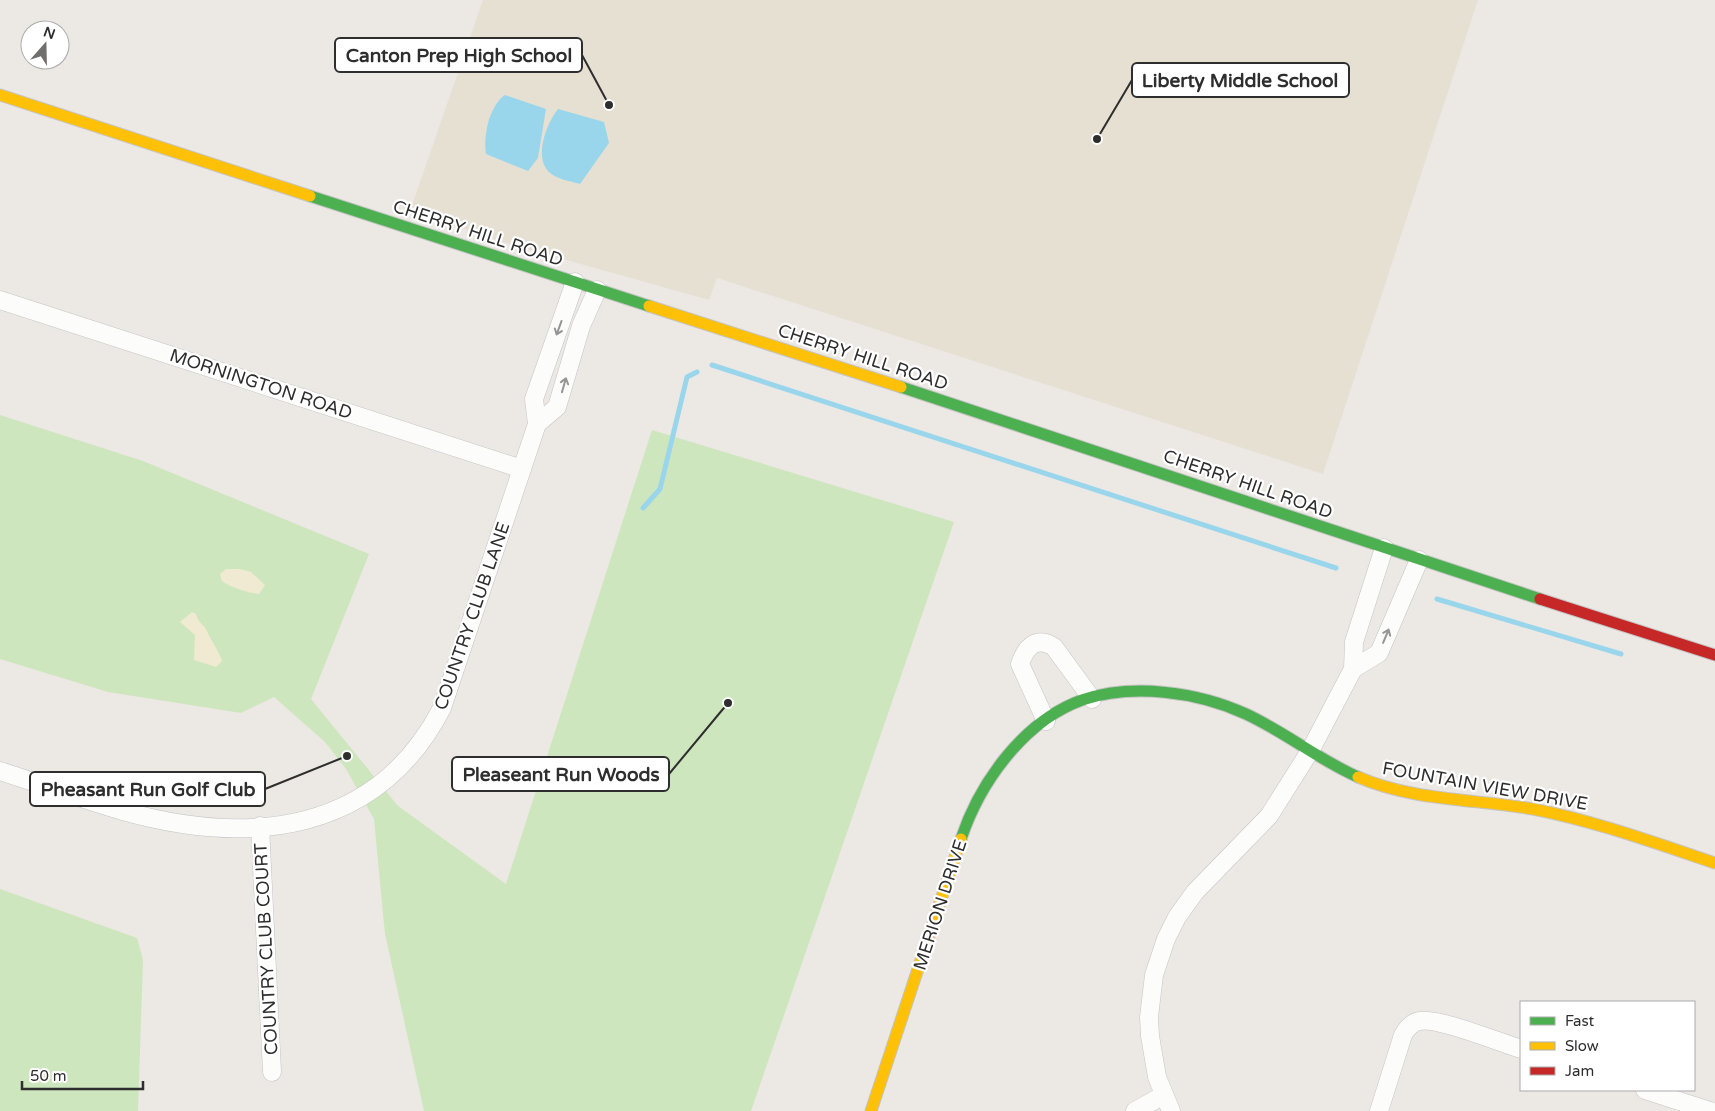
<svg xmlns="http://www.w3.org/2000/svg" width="1715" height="1111" font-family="'Varela Round',sans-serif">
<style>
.education{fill:#e6e0d3}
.green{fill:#cee6be}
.sand{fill:#f0ead3}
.water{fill:#99d6ec}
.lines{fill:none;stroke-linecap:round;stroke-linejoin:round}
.stream{stroke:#99d6ec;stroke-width:5}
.street-casing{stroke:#c5c4c5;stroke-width:19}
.fast-casing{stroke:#c5c4c5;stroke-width:13}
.slow-casing{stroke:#c5c4c5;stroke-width:13}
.jam-casing{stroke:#c5c4c5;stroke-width:13}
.street{stroke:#fcfcfb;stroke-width:18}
.fast{stroke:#4caf50;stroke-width:11}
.slow{stroke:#ffc107;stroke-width:11}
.jam{stroke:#c62828;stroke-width:11}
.oneway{stroke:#959594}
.labels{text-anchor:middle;stroke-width:4.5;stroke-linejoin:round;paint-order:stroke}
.street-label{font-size:18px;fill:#2e2e2e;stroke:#fff}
.leader{fill:none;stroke:#2e2e2e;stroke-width:2}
.callout-dot{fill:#2e2e2e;stroke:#fff;stroke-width:2}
.callout{fill:#fff;stroke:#2e2e2e;stroke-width:2}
.callout-label{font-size:19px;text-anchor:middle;font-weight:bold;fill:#2e2e2e}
</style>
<rect width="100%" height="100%" fill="#ece8e4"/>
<path class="education" d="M483 0H1478L1323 474 717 278 709 300 506 243 410 211Z"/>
<g class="green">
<path d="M0 415 143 461 369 554 311 699 398 806 506 884 652 430 954 522 751 1111H424L385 934 374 819 346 769 325 742 274 697 241 713 108 692 0 659Z"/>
<path d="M0 889 137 938 143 960 138 1111H0Z"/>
</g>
<g class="sand">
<path d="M226 569H240L251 572 265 585 259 594C249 593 231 588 222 581L220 574Z"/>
<path d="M192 612 196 614C198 623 204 624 207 631 211 641 219 651 222 661L216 667 194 660 195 635 180 622Z"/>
</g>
<g class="water">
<path d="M505 95 546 109 538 158 528 171 486 154C483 136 489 106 505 95Z"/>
<path d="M558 109 604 122 609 143 580 184C570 181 555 179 548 171 534 155 547 123 558 109Z"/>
</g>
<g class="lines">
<g class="stream">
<path d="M712 365 1336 568"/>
<path d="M643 508 660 489 687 377 697 372"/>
<path d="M1437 599 1621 654"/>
</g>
<g class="street-casing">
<g id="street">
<path d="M0 300 522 469"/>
<path d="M537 424 557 407 581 326 597 290"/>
<path d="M1353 669 1379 653 1419 560"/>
<path d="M1046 721 1020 664C1026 646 1037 636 1054 647L1092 699"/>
<path d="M0 771C41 784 81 799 123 811 248 846 376 835 442 708L537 424 534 399 575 282"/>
<path d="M260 826 272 1072"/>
<path d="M1645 1090 1710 1111"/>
<path d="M1135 1111 1164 1095"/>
<path d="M1171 1111 1157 1077 1150 1036 1149 1017 1154 975 1166 939 1177 917 1195 892 1269 816 1310 751 1353 669 1354 642 1384 548"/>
<path d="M1379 1111 1403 1035C1407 1028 1412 1022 1420 1021 1438 1017 1501 1043 1521 1049"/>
</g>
</g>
<g class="fast-casing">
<g id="fast">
<path d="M310 196 649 306"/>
<path d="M901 387 1540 599"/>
<path d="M961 839C980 782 1024 721 1082 700 1133 683 1198 692 1246 714 1285 732 1319 760 1358 777"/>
</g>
</g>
<g class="slow-casing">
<g id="slow">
<path d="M0 95 310 196"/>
<path d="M649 306 901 387"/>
<path d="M1358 777C1413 801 1475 799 1533 809 1595 821 1655 843 1715 863"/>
<path d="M871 1111 961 839"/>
</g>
</g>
<g class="jam-casing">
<path id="jam" d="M1540 599 1715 655"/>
</g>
<use href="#street" class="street"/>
<use href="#fast" class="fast"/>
<use href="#slow" class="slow"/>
<use href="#jam" class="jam"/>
</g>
<defs><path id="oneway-shaft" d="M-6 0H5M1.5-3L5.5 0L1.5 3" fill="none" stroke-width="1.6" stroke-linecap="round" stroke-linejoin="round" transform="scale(1.25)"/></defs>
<g class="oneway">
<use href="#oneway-shaft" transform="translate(559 328) rotate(110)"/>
<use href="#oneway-shaft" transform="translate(564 385) rotate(-74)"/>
<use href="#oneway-shaft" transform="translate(1386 636) rotate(-67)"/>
</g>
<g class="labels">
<g class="street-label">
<text transform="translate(478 233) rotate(18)" y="6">CHERRY HILL ROAD</text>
<text transform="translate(863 357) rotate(18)" y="6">CHERRY HILL ROAD</text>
<text transform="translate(261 384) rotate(18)" y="6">MORNINGTON ROAD</text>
<text transform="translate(1248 484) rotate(19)" y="6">CHERRY HILL ROAD</text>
<text transform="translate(472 616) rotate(-71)" y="6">COUNTRY CLUB LANE</text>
<text transform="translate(1485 786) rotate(10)" y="6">FOUNTAIN VIEW DRIVE</text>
<text transform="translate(940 905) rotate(-72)" y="6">MERION DRIVE</text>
<text transform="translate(266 949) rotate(-93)" y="6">COUNTRY CLUB COURT</text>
</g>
</g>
<path class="leader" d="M609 105L582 55M1097 139L1132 80M728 703L669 774M347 756L265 789"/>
<g class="callout-dot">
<circle cx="609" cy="105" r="5"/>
<circle cx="1097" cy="139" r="5"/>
<circle cx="728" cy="703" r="5"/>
<circle cx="347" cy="756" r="5"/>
</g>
<g class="callout">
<rect x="335" y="38" width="247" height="34" rx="5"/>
<rect x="1132" y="63" width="217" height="34" rx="5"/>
<rect x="452" y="757" width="217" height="34" rx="5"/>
<rect x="30" y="772" width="235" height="34" rx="5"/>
</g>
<g class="callout-label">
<text x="459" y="62">Canton Prep High School</text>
<text x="1240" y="87">Liberty Middle School</text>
<text x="561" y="781">Pleaseant Run Woods</text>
<text x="148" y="796">Pheasant Run Golf Club</text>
</g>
<rect x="1520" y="1001" width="175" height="90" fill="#ffffff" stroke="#ababab"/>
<rect x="1530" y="1017" width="25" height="8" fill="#4caf50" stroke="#ababab"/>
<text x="1565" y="1026" font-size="15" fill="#2e2e2e">Fast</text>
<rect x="1530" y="1042" width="25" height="8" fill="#ffc107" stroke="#ababab"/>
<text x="1565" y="1051" font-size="15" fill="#2e2e2e">Slow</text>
<rect x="1530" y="1067" width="25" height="8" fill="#c62828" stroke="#ababab"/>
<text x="1565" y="1076" font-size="15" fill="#2e2e2e">Jam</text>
<g transform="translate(45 45) rotate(20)"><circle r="24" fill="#ffffff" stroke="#ababab"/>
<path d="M0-4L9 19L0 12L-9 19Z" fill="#706f6e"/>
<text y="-8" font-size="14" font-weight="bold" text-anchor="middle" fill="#2e2e2e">N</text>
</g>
<path d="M22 1081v8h121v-8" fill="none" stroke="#2e2e2e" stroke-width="2.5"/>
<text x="30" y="1081" font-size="15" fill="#2e2e2e" stroke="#ffffff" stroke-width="4" paint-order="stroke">50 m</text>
</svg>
